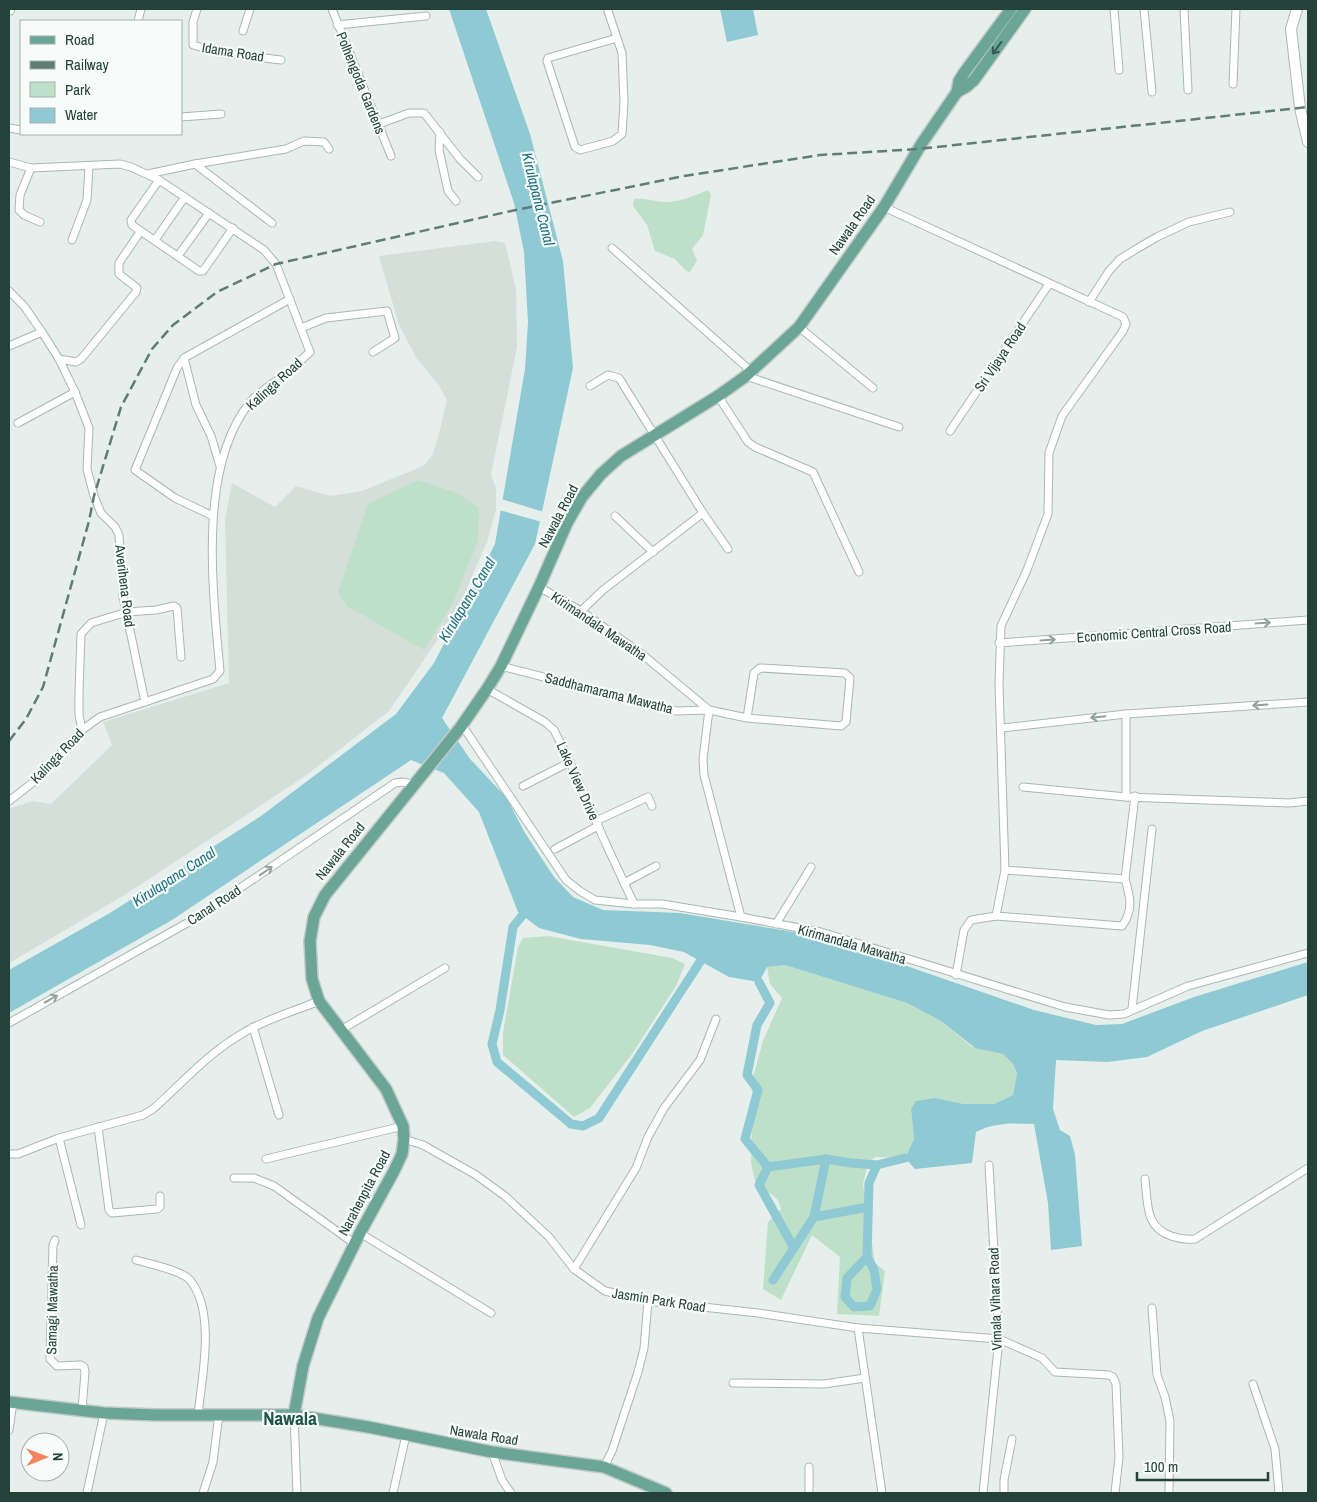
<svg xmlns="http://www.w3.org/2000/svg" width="1317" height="1502" font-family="'Archivo Narrow',sans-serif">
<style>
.built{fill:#d4dfda}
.green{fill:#bfe0c8}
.water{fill:#8ec9d4}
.pier{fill:#e6efeb}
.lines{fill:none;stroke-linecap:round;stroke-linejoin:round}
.canal{stroke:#8ec9d4;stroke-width:9}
.street-casing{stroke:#a8b8b2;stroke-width:9}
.secondary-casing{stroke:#a4bbb3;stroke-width:12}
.primary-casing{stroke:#c2cac8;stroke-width:14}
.street{stroke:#fff;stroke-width:7}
.secondary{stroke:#fff;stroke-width:10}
.primary{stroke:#6aa596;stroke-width:11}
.rail{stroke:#5f7d75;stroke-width:2.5;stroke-dasharray:10 5;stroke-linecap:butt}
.oneway{stroke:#365b51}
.oneway2{stroke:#92a09c}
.labels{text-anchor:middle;stroke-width:4.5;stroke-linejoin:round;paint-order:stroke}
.street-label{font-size:14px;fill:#24423a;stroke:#f7fbf9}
.water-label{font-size:15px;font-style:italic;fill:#1c6f80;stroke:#f7fbf9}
.district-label{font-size:19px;font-weight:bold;fill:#1f5548;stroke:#f7fbf9}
</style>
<rect width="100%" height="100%" fill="#e6efeb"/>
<path class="built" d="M495 241 505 243 516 289 517 347 491 475 496 488V509L487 542 464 595 451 620 389 711 308 774 257 808 123 896 9 963V809L32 801 51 804 112 745 103 722 229 683 225 520 232 483 275 507 296 486 330 496 362 491 423 466 432 456 439 434 447 400 438 384 417 359 399 325 379 256Z"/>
<g class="green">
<path d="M708 190 711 195 703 235 692 249 697 261 690 272 686 271 675 259 655 251 647 225 633 206 634 199C646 198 651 201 662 202 678 203 693 196 708 190Z"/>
<path d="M418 480 457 493 479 508 478 540 453 603 424 650 347 606 338 592 368 504Z"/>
<path d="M548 936 672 958 685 964 676 986 632 1054 590 1108 574 1117 503 1055V1033L518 947 523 938Z"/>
<path d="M785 965 907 1003 941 1021 972 1047 1003 1054 1013 1064 1017 1075 1013 1095 994 1104H964L935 1098 911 1109 914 1139 905 1158 875 1157 868 1164 863 1184 875 1263 885 1271 879 1316 837 1314 840 1257 812 1235 781 1300 763 1289 768 1222 781 1209 778 1200 755 1181 751 1163 753 1077 763 1041 782 998 770 984 767 967Z"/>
</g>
<g class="water">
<path d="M449 9H486L530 134 563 261 573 368 535 544 442 718 470 759 506 797 525 833 554 877 573 897 603 910 680 913 800 933 872 954 1034 1010 1096 1025 1122 1024 1194 997 1308 962V995L1202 1031 1147 1057 1107 1062 1056 1060 1053 1109 1060 1130 1070 1136 1075 1155 1082 1246 1051 1250 1048 1203 1034 1124C1014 1123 995 1122 976 1132L972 1163 915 1169 905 1158 914 1139 911 1109 916 1101 935 1098 964 1104H994L1013 1095 1017 1074 1013 1064 1003 1054 975 1048 941 1021 907 1003 785 965 767 967 759 982 729 977 684 952 650 945 581 939 539 928 518 912 479 812 444 773 411 760 172 920 9 1013V970L110 913 261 816 396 714 434 663 495 544 525 369 528 322 524 252 514 203Z"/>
<path d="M720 9H753L758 35 727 42Z"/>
</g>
<path class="pier" d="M501 499 544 512 542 522 499 510Z"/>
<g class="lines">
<g class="canal">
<path d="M530 906 513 927 500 1010 492 1044 497 1062 571 1124 583 1126 599 1118 707 951"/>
<path d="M759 982 770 1003 757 1025 747 1075 758 1090 745 1139 768 1167 826 1159 851 1163 877 1165"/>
<path d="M768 1167 759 1185 794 1248"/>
<path d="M814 1217 868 1207"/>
<path d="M867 1257 847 1278 845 1297 854 1307 870 1306 877 1289 874 1270 867 1257 869 1183 877 1165 905 1158"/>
<path d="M773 1280 814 1217 826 1159"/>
</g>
<g class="street-casing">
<g id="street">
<path d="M197 9 193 22V45L221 53 281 60"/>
<path d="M332 9 391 156"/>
<path d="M608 9V11L622 53 624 102 622 134 613 141 580 150 575 147 547 61 548 58 617 38"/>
<path d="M1114 9 1119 70"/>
<path d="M1144 9 1152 92"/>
<path d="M1184 9 1188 90"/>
<path d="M138 21 141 9"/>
<path d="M337 25 426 16"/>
<path d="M243 31 250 9"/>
<path d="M1233 84 1236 9"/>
<path d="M181 117 221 114"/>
<path d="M379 124 409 113H424L460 159 478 177"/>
<path d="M9 128 21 130"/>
<path d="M440 132 439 150 448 191 456 201"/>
<path d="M9 162 31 168 120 164 131 167 159 180 264 250 276 264 310 352C302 359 295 366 287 373 276 382 261 390 251 401 197 466 213 592 220 671L213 679 100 717 82 730 36 780 9 801"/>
<path d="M195 164 272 223"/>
<path d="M31 168 20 195 19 210 24 215 40 222"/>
<path d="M148 174 195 164 286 149 304 141 324 142 329 149"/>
<path d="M159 180 131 220 132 225 199 271H203L233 228"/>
<path d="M884 207 1123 317 1126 324 1123 331 1062 416 1049 453 1048 514 1027 570 1001 626 999 684 1005 870 1125 879C1130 896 1134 910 1122 926L996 916 1005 870"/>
<path d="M72 240 87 200 89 166"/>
<path d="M155 240 185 197"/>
<path d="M612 248 752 372"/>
<path d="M178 256 209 213"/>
<path d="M9 291 24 306 42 332 59 359 75 392 89 428 87 469 94 496 101 513 115 527 119 535 123 597 145 702"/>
<path d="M1089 302 1109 271 1120 259 1138 248 1157 237 1189 222 1230 212"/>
<path d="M799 327 873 388"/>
<path d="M301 328 326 318 387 311 395 338 373 352"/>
<path d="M9 346 42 332"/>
<path d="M184 358 177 368 135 470 175 498 213 516"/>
<path d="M59 359 76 362 81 359 136 292 137 288 119 274V263L140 232"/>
<path d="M746 376 899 427"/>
<path d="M590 386 608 375 619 378 703 513 728 549"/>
<path d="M718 396 748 442 755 447 813 472 859 572"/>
<path d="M18 423 75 392"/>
<path d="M950 431 1049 284"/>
<path d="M220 466 211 436 196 405 184 358 290 299"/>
<path d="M615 516 653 552"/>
<path d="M539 587 581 611 643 655 709 710 703 759 704 775 741 917 821 932 1065 1007 1109 1015 1124 1014 1188 986 1308 953"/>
<path d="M581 611 603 590 703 513"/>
<path d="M999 643 1308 620"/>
<path d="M501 666 676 711 709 710 747 718 841 726 846 722 850 678 845 673 760 668 754 673 747 718"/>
<path d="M487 689 545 722 554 730 570 762 606 844 634 904"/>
<path d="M1126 714V797"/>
<path d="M462 725 566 880 580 891 595 900 634 904H662L741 917"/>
<path d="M1002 728 1126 714 1308 702"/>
<path d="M82 730 79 715V693L81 634 91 623 127 612 156 610 174 606 177 608 181 657"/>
<path d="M523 786 570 762"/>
<path d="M1023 787 1126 797 1289 803 1308 801"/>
<path d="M596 821 648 797 652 806"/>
<path d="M555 849 598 826"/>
<path d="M1125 879 1135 796"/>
<path d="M624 883 656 866"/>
<path d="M776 924 811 867"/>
<path d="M956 975 964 930 971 920 996 916"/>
<path d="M1132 1009 1152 829"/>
<path d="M9 1023 196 918 395 783 402 782 413 784"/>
<path d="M253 1027 279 1115"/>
<path d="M341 1030 445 968"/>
<path d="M98 1127 109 1210 112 1213 157 1209 160 1207V1196"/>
<path d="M59 1138 81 1225"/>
<path d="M404 1139 423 1145 476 1175 505 1196 549 1237 574 1269 605 1291 648 1301 758 1313 858 1328 999 1339 1042 1358 1055 1372 1109 1375 1113 1377 1116 1384 1119 1457 1115 1493"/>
<path d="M9 1154H18L59 1138 143 1115 153 1109C180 1085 205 1057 235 1038 260 1021 292 1012 319 1001"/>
<path d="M266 1159 403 1126"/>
<path d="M234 1178H254L274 1186 355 1244"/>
<path d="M1145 1179C1148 1204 1145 1227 1171 1236 1180 1239 1186 1240 1195 1239L1308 1168"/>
<path d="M360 1233 491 1313"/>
<path d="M55 1240 53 1245 50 1359 57 1366 81 1365 84 1367 85 1372 82 1410"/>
<path d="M136 1260C150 1264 181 1270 190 1280 216 1312 202 1377 198 1415"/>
<path d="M574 1269 636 1168 648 1137 664 1108 700 1060 716 1019"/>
<path d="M1152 1308 1157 1375 1165 1397 1170 1421 1169 1493"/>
<path d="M858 1328 882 1493"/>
<path d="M733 1383 824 1384 865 1378"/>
<path d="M1253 1384 1275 1449 1279 1493"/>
<path d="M294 1415 297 1493"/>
<path d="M9 1430 13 1402"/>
<path d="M492 1452 502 1480 511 1493"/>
<path d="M604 1467 612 1451 638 1372 644 1348 648 1301"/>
<path d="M809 1467V1493"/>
<path d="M87 1493 104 1413"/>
<path d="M203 1493 213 1462 219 1415"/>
<path d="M393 1493 406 1435"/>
<path d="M983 1493 999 1339 989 1165"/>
<path d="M1004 1493V1480L1012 1439"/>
</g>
</g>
<g class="secondary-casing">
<g id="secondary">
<path d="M1297 9 1291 29 1300 108 1308 142"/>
<path d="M9 10V9"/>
</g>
</g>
<g class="primary-casing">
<g id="primary">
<path d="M957 92 966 87 974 80 1025 9"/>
<path d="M9 1402 104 1413 156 1415H294L368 1427 492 1452 604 1467 666 1493"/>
<path d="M294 1415 303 1366 318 1318 360 1233 394 1171 402 1154 404 1139 403 1126 386 1089 319 1001 312 979 310 941 314 917 325 895 460 728 487 689 501 666 539 587 567 523 582 497 601 474 621 456 718 396 746 376 799 327 884 207 922 143 957 92 959 81 964 73 1011 9"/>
</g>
</g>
<use href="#street" class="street"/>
<use href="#secondary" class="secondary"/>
<use href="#primary" class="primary"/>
<path class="rail" d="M9 741 26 719 43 687 89 521 94 496 121 407 152 349 173 325 217 292 276 264 511 211 684 176 820 155 918 149 1308 107"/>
</g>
<defs><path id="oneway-shaft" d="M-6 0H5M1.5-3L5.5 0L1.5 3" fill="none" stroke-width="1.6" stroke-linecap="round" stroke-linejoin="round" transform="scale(1.25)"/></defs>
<use class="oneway" href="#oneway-shaft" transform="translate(997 48) rotate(126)"/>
<g class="oneway2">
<use href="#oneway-shaft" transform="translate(1263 623) rotate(-4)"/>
<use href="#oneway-shaft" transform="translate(1048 640) rotate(-4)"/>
<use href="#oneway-shaft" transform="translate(1260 705) rotate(176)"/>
<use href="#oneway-shaft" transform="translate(1098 717) rotate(174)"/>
<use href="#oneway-shaft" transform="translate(266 871) rotate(-34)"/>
<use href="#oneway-shaft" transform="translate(51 999) rotate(-29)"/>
</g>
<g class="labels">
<g class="street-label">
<text transform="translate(233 52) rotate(9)" y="5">Idama Road</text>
<text transform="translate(361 83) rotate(68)" y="5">Polhengoda Gardens</text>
<text transform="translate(852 225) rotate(-55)" y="5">Nawala Road</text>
<text transform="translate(1000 357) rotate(-56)" y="5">Sri Vijaya Road</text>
<text transform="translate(274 384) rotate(-42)" y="5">Kalinga Road</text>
<text transform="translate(558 516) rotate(-62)" y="5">Nawala Road</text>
<text transform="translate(125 586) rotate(83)" y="5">Averihena Road</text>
<text transform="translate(599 626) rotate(34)" y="5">Kirimandala Mawatha</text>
<text transform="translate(1154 632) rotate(-4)" y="5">Economic Central Cross Road</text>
<text transform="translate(609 693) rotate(14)" y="5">Saddhamarama Mawatha</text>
<text transform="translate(57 756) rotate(-46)" y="5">Kalinga Road</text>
<text transform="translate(578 781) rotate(66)" y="5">Lake View Drive</text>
<text transform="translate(340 851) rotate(-51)" y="5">Nawala Road</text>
<text transform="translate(214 905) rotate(-33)" y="5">Canal Road</text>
<text transform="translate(852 944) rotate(16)" y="5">Kirimandala Mawatha</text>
<text transform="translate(364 1193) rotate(-62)" y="5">Narahenpita Road</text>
<text transform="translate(995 1299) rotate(-92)" y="5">Vimala Vihara Road</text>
<text transform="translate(659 1300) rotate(9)" y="5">Jasmin Park Road</text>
<text transform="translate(52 1310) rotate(-89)" y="5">Samagi Mawatha</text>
<text transform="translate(484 1435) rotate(9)" y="5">Nawala Road</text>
</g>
<g class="water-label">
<text transform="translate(538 199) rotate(76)" y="5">Kirulapana Canal</text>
<text transform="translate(467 600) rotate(-59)" y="5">Kirulapana Canal</text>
<text transform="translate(174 877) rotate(-33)" y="5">Kirulapana Canal</text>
</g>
<g class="district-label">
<text x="290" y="1425">Nawala</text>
</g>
</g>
<rect width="1317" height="1502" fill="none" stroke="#24423a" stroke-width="20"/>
<rect x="20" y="20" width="162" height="115" fill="#f7fbf9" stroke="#a3b1ad"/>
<rect x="30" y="36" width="25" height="8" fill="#6aa596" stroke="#a3b1ad"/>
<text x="65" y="45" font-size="15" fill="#24423a">Road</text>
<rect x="30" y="61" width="25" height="8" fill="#5f7d75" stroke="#a3b1ad"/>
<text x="65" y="70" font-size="15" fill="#24423a">Railway</text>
<rect x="30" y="82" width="25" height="15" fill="#bfe0c8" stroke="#a3b1ad"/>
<text x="65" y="95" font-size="15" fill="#24423a">Park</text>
<rect x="30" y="108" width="25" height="15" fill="#8ec9d4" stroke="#a3b1ad"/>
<text x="65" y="120" font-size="15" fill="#24423a">Water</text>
<g transform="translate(45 1457) rotate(89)"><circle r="24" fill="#f7fbf9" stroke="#a3b1ad"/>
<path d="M0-4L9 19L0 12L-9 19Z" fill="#f4845f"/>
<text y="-8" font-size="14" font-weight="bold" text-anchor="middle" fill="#24423a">N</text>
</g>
<path d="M1137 1472v8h131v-8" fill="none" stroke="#24423a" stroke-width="2.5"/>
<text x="1144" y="1472" font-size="15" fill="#24423a" stroke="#f7fbf9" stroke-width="4" paint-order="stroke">100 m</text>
</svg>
